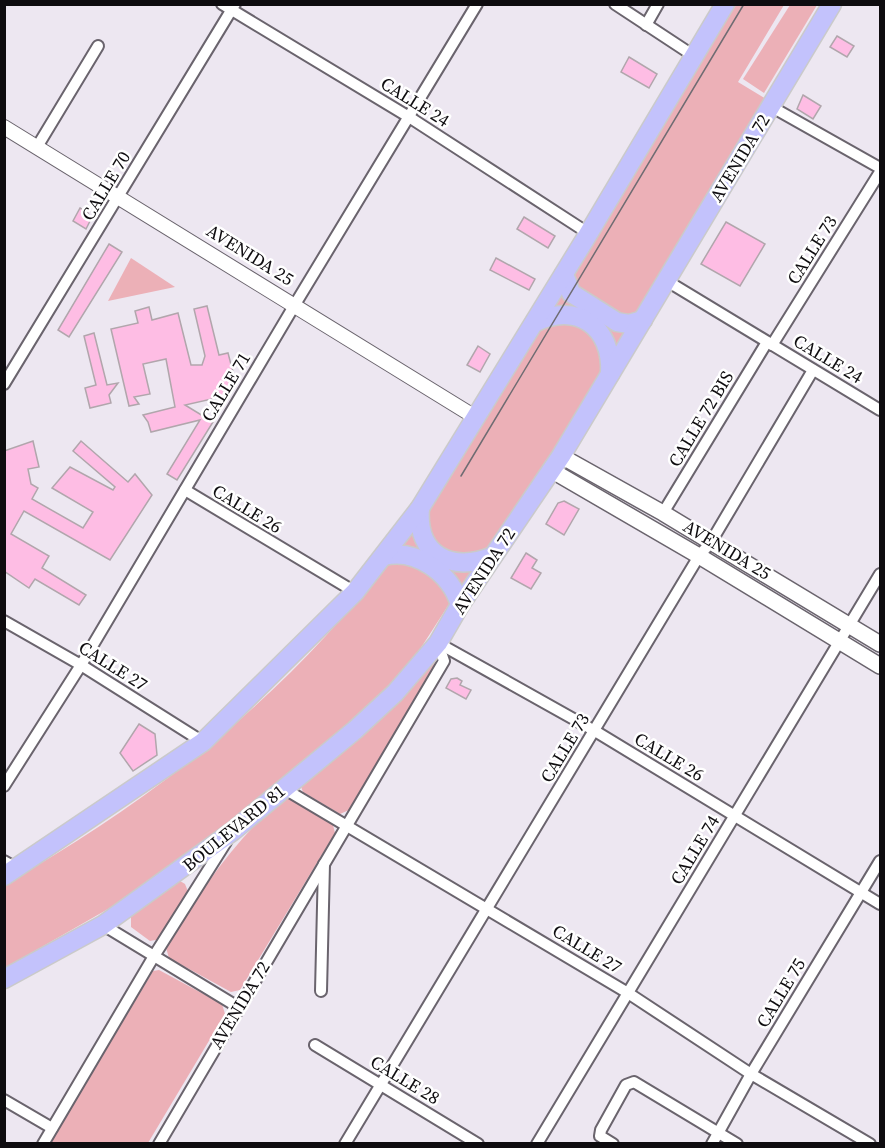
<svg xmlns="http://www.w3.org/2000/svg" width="885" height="1148" font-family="'Source Serif 4',serif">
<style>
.green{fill:#ecb0b7}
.building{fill:#febde4;stroke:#b1a6ac;stroke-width:1.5}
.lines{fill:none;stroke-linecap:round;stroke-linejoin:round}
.minor-casing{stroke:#6a646d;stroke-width:14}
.tertiary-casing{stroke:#6a646d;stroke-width:16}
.secondary-casing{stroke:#6a646d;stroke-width:18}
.trunk-casing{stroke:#cacaca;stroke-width:21}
.minor{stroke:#fff;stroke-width:10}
.tertiary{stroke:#fff;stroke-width:14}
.secondary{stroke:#fff;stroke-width:15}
.trunk{stroke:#c3c2fc;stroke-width:18}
.tram{stroke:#6f6c72;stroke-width:1.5}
.labels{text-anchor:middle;stroke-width:5;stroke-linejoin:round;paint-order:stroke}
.street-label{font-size:18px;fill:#0e0c0f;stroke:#fff}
</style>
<rect width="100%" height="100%" fill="#ede7f1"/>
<g class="green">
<path d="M736 5H784L738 82 766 99 638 312 625 319 575 291 571 274Z"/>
<path d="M790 5H817L764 93 743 79Z"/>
<path d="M131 258 175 287 108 301Z"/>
<path d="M562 288 628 329 616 349 607 329 549 309Z"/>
<path d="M566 320 593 332 604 358 601 375C582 405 505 544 480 555 464 561 451 553 436 547L426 525 430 501 536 333 545 325Z"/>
<path d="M412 527 416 539 476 569 463 588C451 567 420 557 399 547Z"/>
<path d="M403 557 451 587 453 598 406 671 378 700 224 826 115 905 5 968V884C149 803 291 693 389 559Z"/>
<path d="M438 658 349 810 340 814 303 792 300 784C349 745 396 709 434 659Z"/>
<path d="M289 798 333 825 335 833 240 990 231 992 169 958 166 948C200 892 233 841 283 799Z"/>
<path d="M180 881 185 884 189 894 161 939 150 941 131 927V914Z"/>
<path d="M159 970 222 1004 225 1014 148 1143H50L153 971Z"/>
</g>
<g class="building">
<path d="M837 36 854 46 847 57 830 47Z"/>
<path d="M629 57 657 74 649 88 621 72Z"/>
<path d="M803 95 821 106 813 119 797 109Z"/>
<path d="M80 208 88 213 91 219 86 229 73 221Z"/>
<path d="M524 217 555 236 548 248 517 229Z"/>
<path d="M726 222 765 244 740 286 701 264Z"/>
<path d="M109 244 122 252 69 337 58 330Z"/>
<path d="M496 258 535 279 529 290 490 270Z"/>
<path d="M207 306 219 355 228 353 233 372 227 374 231 388 224 390 225 396 185 405 213 422 177 480 167 474 200 420 151 432 148 422 143 415 175 407 166 359 143 364 150 394 134 397 139 404 129 406 111 329 138 323 135 311 149 307 152 320 178 313 191 365H202L205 356 194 309Z"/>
<path d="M94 333 107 385 118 383 109 395 111 403 90 408 85 388 96 385 84 336Z"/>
<path d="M478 346 490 354 480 372 467 365Z"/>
<path d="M33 441 39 467 28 469 31 484 38 488 32 499 83 528 93 512 52 488 70 467 113 490 115 487 73 451 81 441 128 482 135 474 152 495 110 560 24 511 11 534 49 556 42 568 86 595 79 605 35 579 29 588 4 571V451Z"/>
<path d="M564 501 579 509 564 535 546 524 558 503Z"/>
<path d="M526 553 537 560 532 568 541 573 531 589 511 578Z"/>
<path d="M457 678 462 681 460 685 471 690 466 699 446 688 451 679Z"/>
<path d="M139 724 155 734 157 755 133 771 120 753Z"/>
</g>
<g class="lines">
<g class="minor-casing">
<g id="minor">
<path d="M222 4 409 117 588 233"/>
<path d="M615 4 694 56"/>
<path d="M646 25 658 4"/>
<path d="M770 106 880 168"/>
<path d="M37 147 98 46"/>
<path d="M667 281 880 410"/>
<path d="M772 345 880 172"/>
<path d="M4 384 235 4"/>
<path d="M185 490 355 592"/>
<path d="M663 513 767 342"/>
<path d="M4 621 81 665 203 742"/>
<path d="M438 643 595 731 880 904"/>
<path d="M4 786 81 665 294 306 477 4"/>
<path d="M283 788 628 993 751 1074 870 1144"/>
<path d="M4 861 18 869"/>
<path d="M103 925 238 1007"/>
<path d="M321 991 324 864"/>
<path d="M315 1045 478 1144"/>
<path d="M4 1100 52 1128"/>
<path d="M43 1144 154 956 226 842"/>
<path d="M159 1144 444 661 438 643"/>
<path d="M345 1144 699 556 711 542 813 370"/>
<path d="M537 1144 880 574"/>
<path d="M613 1144 600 1136 601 1130 626 1085 634 1082 737 1144"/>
<path d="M712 1144 751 1074 880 861"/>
</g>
</g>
<g class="tertiary-casing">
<path id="tertiary" d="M4 127 475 417"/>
</g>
<g class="secondary-casing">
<g id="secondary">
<path d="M561 456 663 513 880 644"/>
<path d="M551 470 699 556 880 666"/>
</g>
</g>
<g class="trunk-casing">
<g id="trunk">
<path d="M564 274 571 293 617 322 629 324 643 320"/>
<path d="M534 323C577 301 613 327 610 374"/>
<path d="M420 508C416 556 452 573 493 556"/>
<path d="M384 556C417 548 451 574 460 605"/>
<path d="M4 876 203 742 355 592 420 508 584 241 725 4"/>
<path d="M4 979 103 925 233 831 355 730 395 693 438 643 460 605 561 456 832 4"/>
</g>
</g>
<use href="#minor" class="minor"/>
<use href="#tertiary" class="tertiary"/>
<use href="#secondary" class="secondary"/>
<use href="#trunk" class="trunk"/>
<path class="tram" d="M461 476 744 4"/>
</g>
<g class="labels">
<g class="street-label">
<text transform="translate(415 102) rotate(32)" y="6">CALLE 24</text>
<text transform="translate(740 158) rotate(-59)" y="6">AVENIDA 72</text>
<text transform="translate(106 186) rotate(-59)" y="6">CALLE 70</text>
<text transform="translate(812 250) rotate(-58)" y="6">CALLE 73</text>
<text transform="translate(250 255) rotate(32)" y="6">AVENIDA 25</text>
<text transform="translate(828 359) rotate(31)" y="6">CALLE 24</text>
<text transform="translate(226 387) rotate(-59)" y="6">CALLE 71</text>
<text transform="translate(701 419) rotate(-59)" y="6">CALLE 72 BIS</text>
<text transform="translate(247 509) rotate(31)" y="6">CALLE 26</text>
<text transform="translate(727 550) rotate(31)" y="6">AVENIDA 25</text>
<text transform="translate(484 571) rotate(-57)" y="6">AVENIDA 72</text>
<text transform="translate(113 666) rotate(32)" y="6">CALLE 27</text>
<text transform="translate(565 748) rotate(-59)" y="6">CALLE 73</text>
<text transform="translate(669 757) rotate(31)" y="6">CALLE 26</text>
<text transform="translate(234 828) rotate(-39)" y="6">BOULEVARD 81</text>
<text transform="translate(695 850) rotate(-59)" y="6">CALLE 74</text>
<text transform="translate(587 949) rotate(31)" y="6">CALLE 27</text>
<text transform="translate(781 993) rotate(-59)" y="6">CALLE 75</text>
<text transform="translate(240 1005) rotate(-59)" y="6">AVENIDA 72</text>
<text transform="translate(405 1080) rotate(31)" y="6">CALLE 28</text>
</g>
</g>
<rect width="885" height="1148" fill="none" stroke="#0e0c0f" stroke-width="12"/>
</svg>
